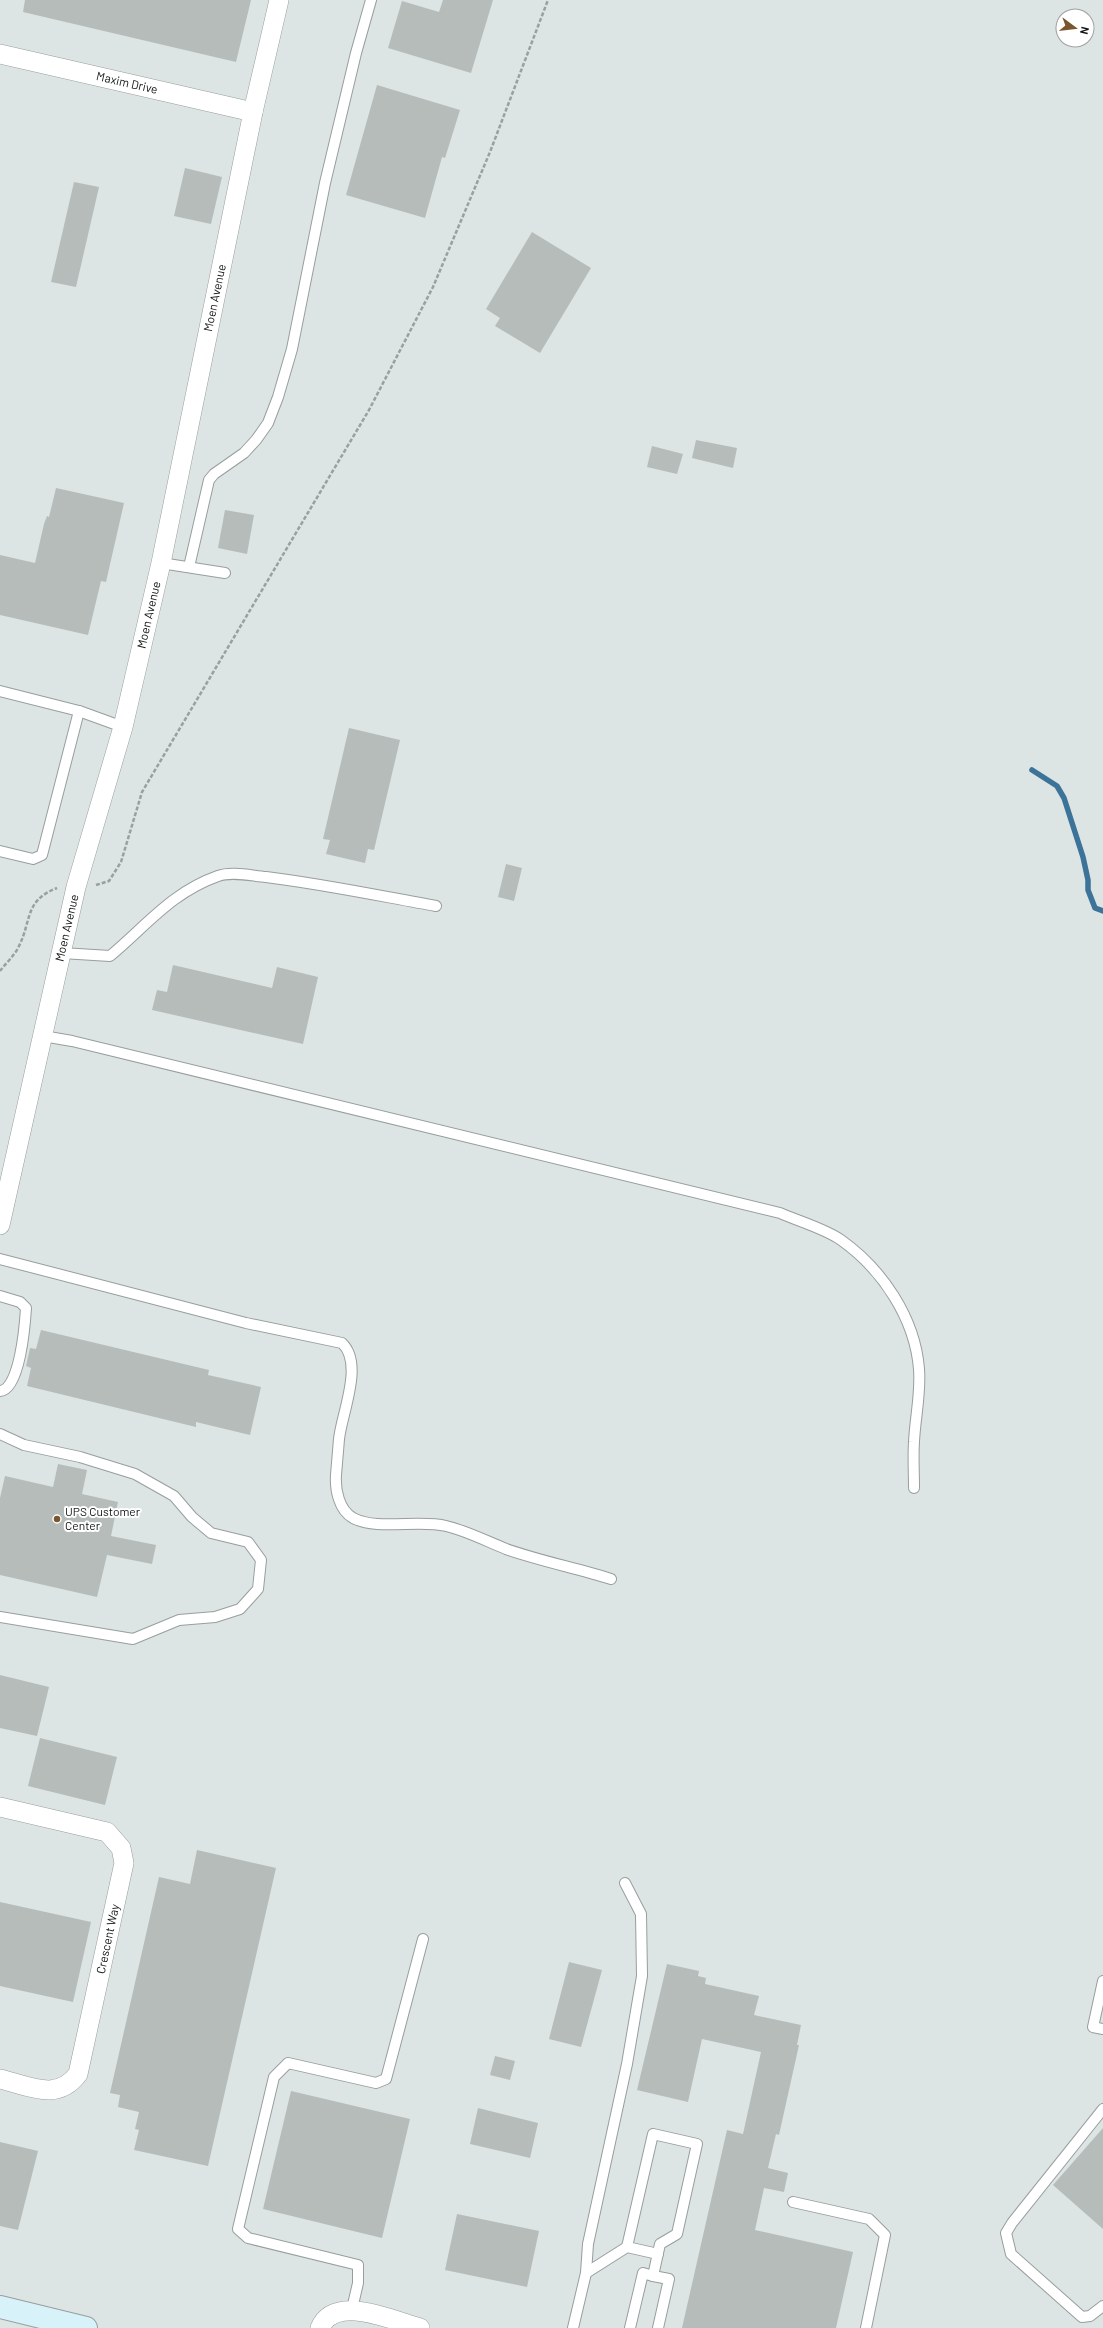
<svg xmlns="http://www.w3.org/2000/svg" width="1103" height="2328" font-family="Barlow,sans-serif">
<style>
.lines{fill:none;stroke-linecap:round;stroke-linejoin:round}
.stream{stroke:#3c7399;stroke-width:5.5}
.building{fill:#b6bcba}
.lane-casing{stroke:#989e9e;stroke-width:12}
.street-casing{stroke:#989e9e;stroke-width:20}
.secondary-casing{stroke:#989e9e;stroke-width:24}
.path{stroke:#9aa0a0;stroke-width:2.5;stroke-dasharray:4 2;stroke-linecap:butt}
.lane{stroke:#fff;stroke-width:10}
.street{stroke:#fff;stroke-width:19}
.secondary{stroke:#d7f2f9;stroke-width:22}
.poi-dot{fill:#78562e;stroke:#fff;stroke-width:1.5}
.labels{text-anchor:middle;stroke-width:4;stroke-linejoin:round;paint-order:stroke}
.street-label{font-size:12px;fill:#121414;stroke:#fff}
.poi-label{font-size:12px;fill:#121414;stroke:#fff;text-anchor:start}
</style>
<rect width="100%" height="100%" fill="#dde4e4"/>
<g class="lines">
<path class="stream" d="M1032 770 1057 786 1064 798 1083 857 1088 880V890L1095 908 1103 911"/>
</g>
<g class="building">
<path d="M25 0H251L236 62 23 12Z"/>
<path d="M443 0H493L471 73 388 48 402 1 439 12Z"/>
<path d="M377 85 460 110 445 158 442 157 425 218 346 195Z"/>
<path d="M185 168 222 177 211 224 174 216Z"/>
<path d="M74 182 99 187 76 287 51 282Z"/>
<path d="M532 232 591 268 540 353 495 326 500 318 486 309Z"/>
<path d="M696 440 737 448 733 468 692 458Z"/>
<path d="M652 446 683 454 677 474 647 467Z"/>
<path d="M56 488 124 503 106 582 101 581 88 635 0 615V555L35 563 44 524 47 516 49 517Z"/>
<path d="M225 510 254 515 247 554 218 548Z"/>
<path d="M349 728 400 740 374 850 368 849 365 863 326 854 330 840 323 839Z"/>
<path d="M506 864 522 868 514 901 498 897Z"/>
<path d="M173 965 272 988 277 967 318 977 303 1044 152 1010 157 990 167 992Z"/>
<path d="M41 1330 209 1370 208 1375 261 1387 250 1435 196 1422V1427L27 1386 31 1368 26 1366 30 1348 36 1349Z"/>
<path d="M58 1464 87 1470 82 1494 118 1502 111 1536 156 1545 152 1564 107 1555 97 1597 0 1575V1498L5 1476 53 1487Z"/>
<path d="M0 1675 49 1687 37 1736 0 1728Z"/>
<path d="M40 1738 117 1757 105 1805 28 1786Z"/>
<path d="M197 1850 276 1868 208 2166 134 2150 139 2130 135 2129 139 2112 118 2107 120 2095 110 2093 159 1877 190 1884Z"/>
<path d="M0 1902 91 1922 73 2002 0 1986Z"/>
<path d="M569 1962 602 1970 581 2047 549 2039Z"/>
<path d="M667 1964 699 1971 698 1976 706 1978 705 1984 759 1996 754 2015 801 2025 797 2045H799L779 2135 776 2134 768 2168 788 2173 784 2192 764 2188 755 2230 853 2252 836 2328H682L727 2130 743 2134 761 2052 702 2039 688 2102 637 2090Z"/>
<path d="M495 2056 515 2061 510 2080 490 2075Z"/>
<path d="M291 2091 410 2119 382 2238 263 2209Z"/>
<path d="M478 2108 538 2123 530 2158 470 2144Z"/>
<path d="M1103 2128V2229L1053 2185Z"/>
<path d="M0 2142 38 2151 18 2230 0 2226Z"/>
<path d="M457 2214 539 2231 527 2287 445 2270Z"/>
</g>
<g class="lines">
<g class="lane-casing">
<g id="lane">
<path d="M161 563 225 573"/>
<path d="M189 567 209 480 214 474 244 453 256 440 268 423 278 397 292 349 325 183 356 53 371 0"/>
<path d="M0 691 79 711 123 727"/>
<path d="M0 851 33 859 42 855 79 711"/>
<path d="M62 953 110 956C146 926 172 892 218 876 232 871 252 876 266 877 323 884 380 896 436 906"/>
<path d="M43 1036 72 1041 780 1213C798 1221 826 1229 841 1240 882 1269 915 1318 919 1369 921 1394 915 1418 914 1442 913 1457 914 1472 914 1488"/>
<path d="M0 1259 246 1323 342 1343C364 1364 342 1412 339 1439 338 1451 337 1463 336 1475 335 1490 339 1510 353 1518 378 1531 418 1519 446 1526 467 1531 486 1541 506 1549 540 1561 576 1568 611 1579"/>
<path d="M0 1296 20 1302 26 1308C25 1324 20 1390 0 1391"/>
<path d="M0 1434 24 1445 80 1457 135 1474 174 1496 192 1517 211 1533 248 1542 261 1560 258 1589 240 1609 215 1617 179 1620 133 1639 0 1617"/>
<path d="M1103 1981 1093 2027 1103 2029"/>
<path d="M1103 2109 1012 2223 1006 2233 1011 2254 1082 2317 1090 2316 1103 2306"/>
<path d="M793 2202 869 2219 885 2235 866 2328"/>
<path d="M627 2247 653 2134 697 2144 677 2234 660 2244 653 2276 643 2273 630 2328"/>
<path d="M586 2273 588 2244 627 2064 642 1976 641 1914 625 1883"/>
<path d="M653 2276 669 2279 658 2328"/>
<path d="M352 2309 358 2283V2265L248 2238 238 2229 274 2077 288 2063 376 2083 386 2079 423 1939"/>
<path d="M573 2328 586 2273 627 2247 658 2254"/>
</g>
</g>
<g class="street-casing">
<g id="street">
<path d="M0 54 253 112"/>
<path d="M0 1225 76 887 123 727 161 563 253 112 279 0"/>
<path d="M0 1807 107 1832 121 1848 124 1863 78 2074C57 2102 30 2086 0 2079"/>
<path d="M320 2328C335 2293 394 2321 420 2328"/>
</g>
</g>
<g class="secondary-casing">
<path id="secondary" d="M0 2307 86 2328"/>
</g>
<g class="path">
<path d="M96 885 109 881 121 862 142 792 369 410 433 287 490 152 548 0"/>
<path d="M0 971C6 963 15 955 19 946 32 920 24 901 57 888"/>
</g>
<use href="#lane" class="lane"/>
<use href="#street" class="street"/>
<use href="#secondary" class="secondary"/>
</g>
<circle class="poi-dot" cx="57" cy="1519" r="4"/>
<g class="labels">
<g class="street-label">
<text transform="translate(127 83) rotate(13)" y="4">Maxim Drive</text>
<text transform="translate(215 298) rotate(-78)" y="4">Moen Avenue</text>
<text transform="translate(149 615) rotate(-77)" y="4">Moen Avenue</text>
<text transform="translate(67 928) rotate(-77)" y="4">Moen Avenue</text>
<text transform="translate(108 1939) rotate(-78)" y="4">Crescent Way</text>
</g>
<g class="poi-label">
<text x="65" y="1516">UPS Customer<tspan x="65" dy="14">Center</tspan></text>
</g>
</g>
<g transform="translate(1075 28) rotate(105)"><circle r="19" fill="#ffffff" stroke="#a0a1a1"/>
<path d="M0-3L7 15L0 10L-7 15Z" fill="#78562e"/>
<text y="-6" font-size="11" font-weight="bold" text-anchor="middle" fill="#121414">N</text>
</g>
</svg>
